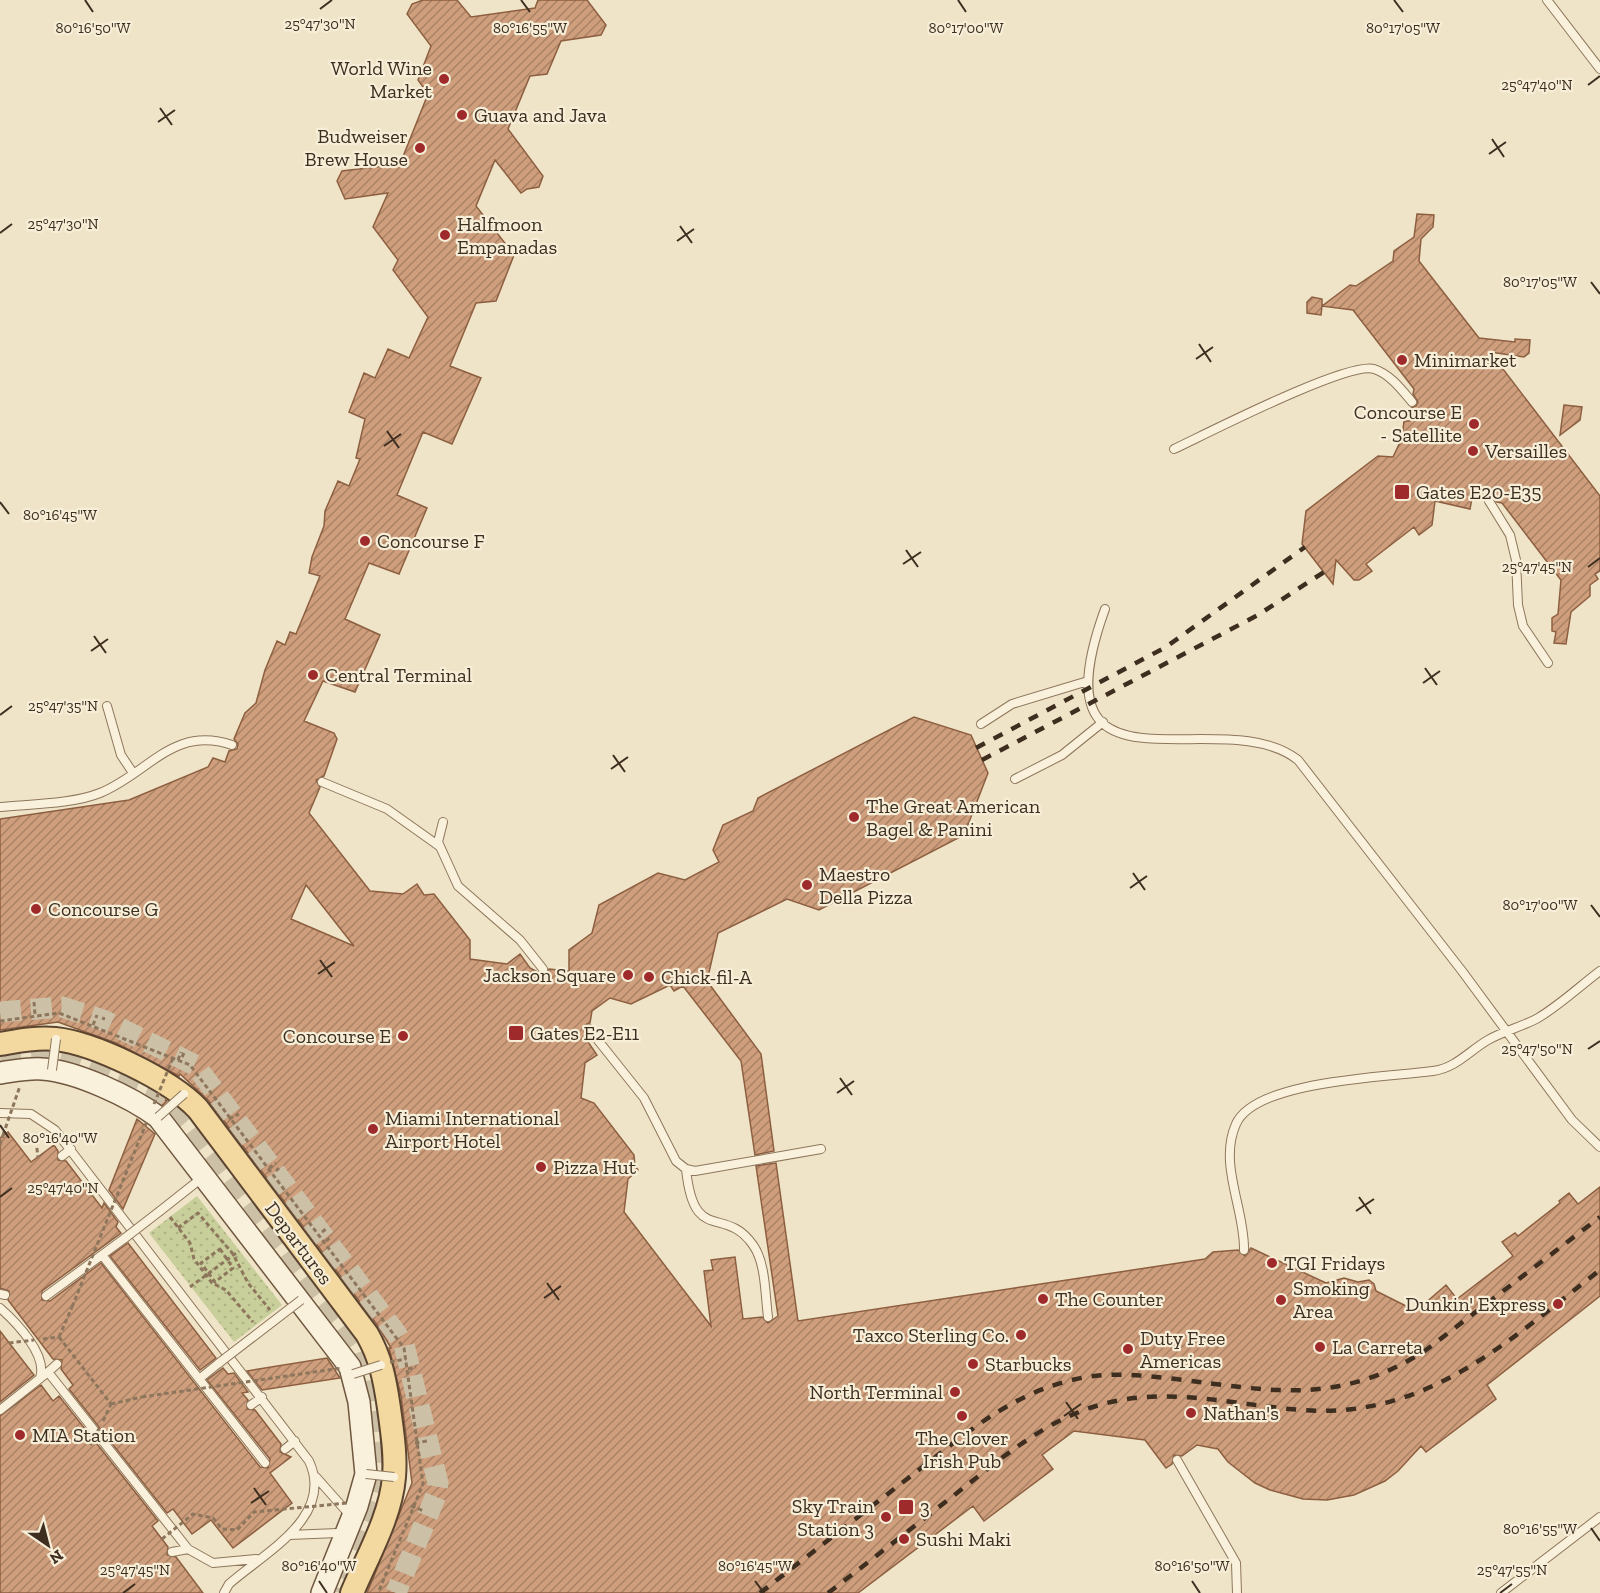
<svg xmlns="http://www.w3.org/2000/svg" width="1600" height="1593" viewBox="0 0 1600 1593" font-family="'Zilla Slab',serif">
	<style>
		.park { fill: url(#park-dots) }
		.building { fill: url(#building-hatch); stroke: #8d5f41; stroke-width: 1.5; fill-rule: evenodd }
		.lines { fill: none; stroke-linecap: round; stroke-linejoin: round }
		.secondary-tunnel { stroke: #ccc0a6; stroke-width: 21; stroke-dasharray: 21 10; stroke-linecap: butt }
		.lane-casing { stroke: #8d765c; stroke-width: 10 }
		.secondary-casing { stroke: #6f573f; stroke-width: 24 }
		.primary-casing { stroke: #5b4430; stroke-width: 26 }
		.path { stroke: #8d765c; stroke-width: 3; stroke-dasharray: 4.5 3; stroke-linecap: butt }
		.lane { stroke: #faf1dc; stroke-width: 8 }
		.secondary { stroke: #faf1dc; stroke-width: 21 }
		.primary { stroke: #f3d9a0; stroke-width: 22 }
		.rail { stroke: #3d2e20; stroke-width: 4.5; stroke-dasharray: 10 10; stroke-linecap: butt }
		.lane-bridge-casing { stroke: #8d765c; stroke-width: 10; stroke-linecap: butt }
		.path-bridge { stroke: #8d765c; stroke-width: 3; stroke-dasharray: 4.5 3; stroke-linecap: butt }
		.lane-bridge { stroke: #faf1dc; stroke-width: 8 }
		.ticks { fill: none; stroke: #3d2e20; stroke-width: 2 }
		.poi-dot { fill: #9e2a2b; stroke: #f7eed8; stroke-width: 2 }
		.labels { text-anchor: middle; stroke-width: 4.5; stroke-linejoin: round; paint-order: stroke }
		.poi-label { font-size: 20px; fill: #3d2e20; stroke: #f7eed8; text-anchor: start }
		.street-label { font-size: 20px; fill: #3d2e20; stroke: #f7eed8 }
		.ticks-label { font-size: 15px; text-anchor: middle; fill: #3d2e20; stroke: #f7eed8; stroke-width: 4.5; stroke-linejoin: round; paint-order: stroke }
	</style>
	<defs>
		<pattern id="park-dots" width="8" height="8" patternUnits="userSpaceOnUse" patternTransform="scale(1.5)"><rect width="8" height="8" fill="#c9cf9b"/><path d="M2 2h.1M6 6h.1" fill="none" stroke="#aeb285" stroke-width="1.8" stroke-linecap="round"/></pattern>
		<pattern id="building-hatch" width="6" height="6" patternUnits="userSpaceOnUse" patternTransform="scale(1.5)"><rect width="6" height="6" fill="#cf9f7d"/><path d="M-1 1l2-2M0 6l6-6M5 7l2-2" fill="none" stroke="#a98266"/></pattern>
	</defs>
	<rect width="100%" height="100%" fill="#f0e4c8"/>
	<path class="park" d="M197,1196l85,109 -48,37 -85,-109z"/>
	<path class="building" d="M423,0h34l14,17 64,-9 3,-8h49l19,25 -5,10 -40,6 -14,33 -17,2 -22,53 35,47 -4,11 -12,2 -6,4 -26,-33 -19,46 38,49 -18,46 -20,2 -26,63 31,12 -29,66 -29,-12 -26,63 30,13 -28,66 -30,-11 -24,56 35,16 -25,57 -32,-11 -19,40 30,12 3,6 -13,37 -8,4 4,7 -11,26 61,78 33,3 14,-10 7,11 10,-1 36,46v19l37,5 13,-10 10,14 13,7 6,-6 20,2v-21l23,-17 7,-28 59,-32 27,7 34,-18 -6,-12 10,-25 30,-14 5,-13 156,-81 57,18 17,38 -24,62 -145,75 -32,-11 -69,34 -11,48 54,73 13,97 -19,4 -14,-94 -58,-75 -9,5 -4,-6 -39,19 -21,-6 -18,13 -2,12 -5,2 -2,4 5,13 9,13 -12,8 -4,35 13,5 40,52 1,11 3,4 -10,9 -4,33 87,114 -7,-55 9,-1 -2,-10 24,-3 8,62 19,-2 6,6 10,-7 -22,-150 20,-3 22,158 407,-62 8,-7 25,-2 7,6 6,-8 75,35 18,-5 14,4 11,-2 5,4 2,7 40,20 30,-26 11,14 56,-43 -11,-14 13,-9 3,3 42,-33 -1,-2 10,-8 9,11 22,-17v109l-113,89 9,14 -70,53 -5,-6 -23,25 -13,10 -31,14 -27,5 -24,-1 -33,-9 -15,-7 -27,-21 -10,-13 -21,-4 -15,11 -8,-1 -2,9 -6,4 -21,-28 -71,-9 -32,24 11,14 -69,52 -11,-15 -115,87h-491l45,-110 -11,-87 -12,-48h2l-13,-22 -169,-225 -29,-27 -1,2 -63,-33 -58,-21 -58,8v-211l129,-19 79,-33 5,-9 12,4 4,-11 8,-2 1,-5 -4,-5 11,-26 11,-10 9,-33 12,-29 8,4 5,-13 6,2 24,-58 -11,-3 3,-16 12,-31 1,-15 13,-30 11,5 11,-27 -4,-1 9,-39 -16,-7 15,-39 11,5 13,-29 21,9 19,-41 -35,-47 5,-10 -25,-33 15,-34 -43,6 -8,-18 5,-10 58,-7 28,-70 -10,-14 13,-34 -24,-32 5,-10zM306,885l48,61 -63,-27z
		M1417,214l17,1 -1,12 -12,12 -2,22 60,77 36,4v-3l15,1 -1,13 -5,4 -34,-5 110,144v75l-5,3 3,5 -8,6v11l-19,16 -5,32 -12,-1 2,-11 -4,-1v-13l6,-4 3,-34 -59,-77 -5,-1 -6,-6h-5l-3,4 -11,-2 -2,11 -35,-8 -3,24 -13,10 -5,-8 -48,37 6,7 -13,9h-5l-18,-20 -3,24 -31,-40 4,-33 72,-55 15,1 9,-19 2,-17h6l1,-13 5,-2 2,-4 -5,-8 1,-5 -61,-79 -31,-4 -1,9 -14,-2v-11l5,-5 10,2v7l28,-21 6,1 37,-25 1,-10 20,-14z
		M1564,405l18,2 -2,13 -20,15z
		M149,1090l13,8 5,3 -4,4 -16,-10z
		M137,1119l18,15 -32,75 -14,-19z
		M8,1132l23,30 23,-17 4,6v9l8,1 36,47 2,-5 14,19 -2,5 5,6 -79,58v9l8,1 51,-38 159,204 8,1 2,-9 -63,-79 16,-12 5,6 6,-1 14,19 -6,1 6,7 -1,9 8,1 26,34 -1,8 11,5 -21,16 22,30 -59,45 -22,-28 -19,14 -19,-25 -6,4 -98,-124 4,-4 -12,-16 1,-9 -9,-1 -45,-59 1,-9 -9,-3v-150z
		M128,1243l88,115 -16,12 -90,-114z
		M0,1331l34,44 -34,27z
		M327,1358l13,20 -78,12 -15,-19z
		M41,1385l12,16 6,-5 99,125 -6,5 16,21 -1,8 9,2 27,36h-203v-177z"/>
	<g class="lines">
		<path class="secondary-tunnel" d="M0,1012l62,-5 41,13 92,45 201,268 8,12 34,138 -2,12 -40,98
			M0,1055l51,-4 22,5 78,33 20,14 17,19 175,229 9,28 11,93 -7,30 -37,91"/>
		<defs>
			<path id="lane" d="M1547,0l53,69
				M1174,449c32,-15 174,-88 200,-80 16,5 28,21 38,33
				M1489,501l21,34 6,25 2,45 5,21 25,37
				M1105,609c-74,204 116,90 193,151l164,211 110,149 28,27
				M107,706l14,49 12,18
				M981,724l31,-20 76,-23
				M1015,779l47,-24 41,-33
				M322,782l65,27 52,37
				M0,807c30,-3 73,-3 100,-14 49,-20 73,-68 132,-48
				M443,822l-5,20 20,44 62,54 23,29
				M589,1029l55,69 32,63 10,8 9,2 126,-22
				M0,1113l31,1 24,16 254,331c26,56 -45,92 -80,123l-5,9
				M62,1156l9,-7
				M686,1169c8,77 38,35 67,76 13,18 12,50 15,72
				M160,1211l43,-34
				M1244,1250c1,-41 -26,-86 -8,-126 19,-44 154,-47 197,-53 23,-3 36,-20 55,-31 15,-9 34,-13 50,-22 22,-13 42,-32 62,-47
				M102,1255l163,208
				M0,1294l5,1
				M46,1296l79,-58
				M0,1308c16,14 48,47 40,70
				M48,1372l9,-8
				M199,1379l20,-16
				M251,1405l11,-8
				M0,1410l48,-38 140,177 25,14 43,-4
				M285,1449l10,-8
				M1177,1460l59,103 1,30
				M316,1477l31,35
				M289,1535l49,-2
				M172,1552l16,-3
				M1501,1593l99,-76"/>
			<path id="secondary" d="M0,1073c14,-2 28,-5 42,-4 34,2 89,28 116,48l192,250 9,35 7,72 -9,32 -35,87"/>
			<path id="primary" d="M0,1044c18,-3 37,-7 55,-5 39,4 116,41 143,70l169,225c14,24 18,47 22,74 3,23 7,46 5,69 -3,39 -27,80 -42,116"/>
		</defs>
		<use href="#lane" class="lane-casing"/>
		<use href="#secondary" class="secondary-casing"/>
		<use href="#primary" class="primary-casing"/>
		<path class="path" d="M34,1002l1,13
			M103,1020l1,-3
			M93,1025l4,-10
			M182,1057l2,-4
			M178,1060l3,-8
			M229,1119l10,-5
			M35,1133l3,24
			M0,1145l3,-10
			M269,1168l7,-5
			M276,1171l3,-3
			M170,1217l20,26 4,16 18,24 14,7 27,32
			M178,1228l20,-15 35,41 15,29 22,27
			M322,1232l4,-3
			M326,1241l6,-5
			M220,1249l13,19 -18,14 -14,-19z
			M190,1287l49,-36
			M59,1337l52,67
			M59,1337l13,-30
			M43,1339l16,-2
			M408,1369l8,-2
			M111,1404l31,-7
			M103,1421l8,-17
			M415,1443l12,-2
			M411,1506l13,5"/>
		<use href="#lane" class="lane"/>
		<use href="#secondary" class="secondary"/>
		<use href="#primary" class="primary"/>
		<path class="rail" d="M976,748l190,-101 139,-100
			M982,760l276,-145 66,-43
			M760,1593c49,-38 98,-76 147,-114 50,-38 98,-82 161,-98 36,-10 72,-6 108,-2 97,12 163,27 250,-29l174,-133
			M828,1593c42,-32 84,-65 125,-97 47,-36 92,-77 150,-92 66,-18 131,1 198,6 125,10 207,-69 299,-140"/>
		<defs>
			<path id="lane-bridge" d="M52,1070l4,-31
				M158,1117l26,-23
				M125,1238l35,-27
				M219,1363l82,-63
				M353,1374l28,-9
				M366,1474l28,3"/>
		</defs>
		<use href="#lane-bridge" class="lane-bridge-casing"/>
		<path class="path-bridge" d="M0,1021l59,-8 131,52 214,283 19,136 -45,109
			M154,1104l19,-46
			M3,1135l17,-49
			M72,1307l75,-186
			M9,1343l25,-3
			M390,1362l16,-3
			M142,1397l200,-29
			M90,1445l11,-20
			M162,1539l31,-25 20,4 9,11 15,1 17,-18 93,-9"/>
		<use href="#lane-bridge" class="lane-bridge"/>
	</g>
	<path class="ticks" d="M85,0l8,12M521,0l9,12M958,0l8,12M1394,0l9,12M320,9l12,-9M1588,85l12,-9M160,108l12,17M158,122l17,-12M1492,139l12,18M1489,154l17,-12M680,226l12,17M0,233l12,-9M677,241l17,-12M1591,282l9,12M1199,344l12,18M1196,359l17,-12M387,431l12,17M384,446l17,-12M0,502l9,12M906,550l12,17M903,564l18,-12M1588,567l12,-9M94,636l12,17M91,651l17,-12M1425,668l12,17M1423,683l17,-12M0,715l12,-9M613,755l12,17M611,769l17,-12M1133,873l12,17M1130,888l17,-12M1591,905l9,12M320,960l12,17M318,974l17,-12M1588,1049l12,-8M840,1078l12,17M837,1093l17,-12M0,1125l9,13M0,1197l12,-9M1359,1197l12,17M1356,1211l18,-12M547,1283l12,17M544,1298l17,-12M1066,1402l12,17M1064,1416l17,-12M254,1488l12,17M251,1503l18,-12M1591,1528l9,13M319,1581l8,12M755,1581l9,12M1192,1581l8,12M123,1593l12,-9M1500,1593l12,-9"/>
	<g class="poi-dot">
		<circle cx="444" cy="79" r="6"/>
		<circle cx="462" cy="115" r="6"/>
		<circle cx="420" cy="148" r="6"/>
		<circle cx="445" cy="235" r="6"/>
		<circle cx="1402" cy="360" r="6"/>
		<circle cx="1474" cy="424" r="6"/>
		<circle cx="1473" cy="451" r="6"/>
		<rect x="1394" y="484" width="16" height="16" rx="3"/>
		<circle cx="365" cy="541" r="6"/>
		<circle cx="313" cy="675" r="6"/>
		<circle cx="854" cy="817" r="6"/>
		<circle cx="807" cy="885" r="6"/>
		<circle cx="36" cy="909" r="6"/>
		<circle cx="628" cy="975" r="6"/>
		<circle cx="649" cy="977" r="6"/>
		<rect x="508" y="1025" width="16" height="16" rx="3"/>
		<circle cx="403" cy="1036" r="6"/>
		<circle cx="373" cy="1129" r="6"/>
		<circle cx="541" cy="1167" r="6"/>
		<circle cx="1272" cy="1263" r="6"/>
		<circle cx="1043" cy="1299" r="6"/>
		<circle cx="1281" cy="1300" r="6"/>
		<circle cx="1558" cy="1304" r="6"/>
		<circle cx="1021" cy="1335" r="6"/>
		<circle cx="1320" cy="1347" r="6"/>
		<circle cx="1128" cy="1349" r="6"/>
		<circle cx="973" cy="1364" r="6"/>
		<circle cx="955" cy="1392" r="6"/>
		<circle cx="1191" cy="1413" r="6"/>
		<circle cx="962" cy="1416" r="6"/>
		<circle cx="20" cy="1435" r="6"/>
		<rect x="898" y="1499" width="16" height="16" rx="3"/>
		<circle cx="886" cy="1517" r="6"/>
		<circle cx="904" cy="1539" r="6"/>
	</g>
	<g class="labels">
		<g class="poi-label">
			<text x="432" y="75" text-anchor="end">World Wine<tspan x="432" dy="23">Market</tspan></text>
			<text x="474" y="122">Guava and Java</text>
			<text x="408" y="143" text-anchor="end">Budweiser<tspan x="408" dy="23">Brew House</tspan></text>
			<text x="457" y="231">Halfmoon<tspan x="457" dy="23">Empanadas</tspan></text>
			<text x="1414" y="367">Minimarket</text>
			<text x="1462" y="419" text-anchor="end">Concourse E<tspan x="1462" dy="23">- Satellite</tspan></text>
			<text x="1485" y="458">Versailles</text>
			<text x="1416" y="499">Gates E20-E35</text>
			<text x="377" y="548">Concourse F</text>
			<text x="325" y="682">Central Terminal</text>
			<text x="866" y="813">The Great American<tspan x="866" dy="23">Bagel &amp; Panini</tspan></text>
			<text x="819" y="881">Maestro<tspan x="819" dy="23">Della Pizza</tspan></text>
			<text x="48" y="916">Concourse G</text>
			<text x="616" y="982" text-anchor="end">Jackson Square</text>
			<text x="661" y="984">Chick-fil-A</text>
			<text x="530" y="1040">Gates E2-E11</text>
			<text x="391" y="1043" text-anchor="end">Concourse E</text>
			<text x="385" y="1125">Miami International<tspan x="385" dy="23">Airport Hotel</tspan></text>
			<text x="553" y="1174">Pizza Hut</text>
			<text x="1284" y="1270">TGI Fridays</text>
			<text x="1293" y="1295">Smoking<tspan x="1293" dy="23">Area</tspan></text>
			<text x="1055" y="1306">The Counter</text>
			<text x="1546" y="1311" text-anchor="end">Dunkin' Express</text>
			<text x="1009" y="1342" text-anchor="end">Taxco Sterling Co.</text>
			<text x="1140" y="1345">Duty Free<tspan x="1140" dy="23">Americas</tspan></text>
			<text x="1332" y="1354">La Carreta</text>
			<text x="985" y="1371">Starbucks</text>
			<text x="943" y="1399" text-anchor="end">North Terminal</text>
			<text x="1203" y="1420">Nathan's</text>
			<text x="32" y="1442">MIA Station</text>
			<text x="962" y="1445" text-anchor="middle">The Clover<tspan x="962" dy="23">Irish Pub</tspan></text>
			<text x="874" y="1513" text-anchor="end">Sky Train<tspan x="874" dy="23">Station 3</tspan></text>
			<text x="920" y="1514">3</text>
			<text x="916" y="1546">Sushi Maki</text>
		</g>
		<g class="street-label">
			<text transform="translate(299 1243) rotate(53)" y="7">Departures</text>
		</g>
	</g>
	<g class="ticks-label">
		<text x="320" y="29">25°47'30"N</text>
		<text x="530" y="33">80°16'55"W</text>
		<text x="966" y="33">80°17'00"W</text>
		<text x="1403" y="33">80°17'05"W</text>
		<text x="93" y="33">80°16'50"W</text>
		<text x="1537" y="90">25°47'40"N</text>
		<text x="63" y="229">25°47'30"N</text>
		<text x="1540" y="287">80°17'05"W</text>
		<text x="60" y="520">80°16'45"W</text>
		<text x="1537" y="572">25°47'45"N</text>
		<text x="63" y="711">25°47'35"N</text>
		<text x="1540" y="910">80°17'00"W</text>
		<text x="1537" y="1054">25°47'50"N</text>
		<text x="60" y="1143">80°16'40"W</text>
		<text x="63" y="1193">25°47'40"N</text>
		<text x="1540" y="1534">80°16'55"W</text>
		<text x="319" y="1571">80°16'40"W</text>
		<text x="755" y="1571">80°16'45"W</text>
		<text x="1192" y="1571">80°16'50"W</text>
		<text x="135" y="1575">25°47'45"N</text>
		<text x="1512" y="1575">25°47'55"N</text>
	</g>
	<g transform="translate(48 1545) rotate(145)" stroke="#f7eed8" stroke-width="4.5" paint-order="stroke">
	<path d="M0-4.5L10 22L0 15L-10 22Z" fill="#3d2e20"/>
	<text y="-9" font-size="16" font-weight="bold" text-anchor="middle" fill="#3d2e20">N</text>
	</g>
</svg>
